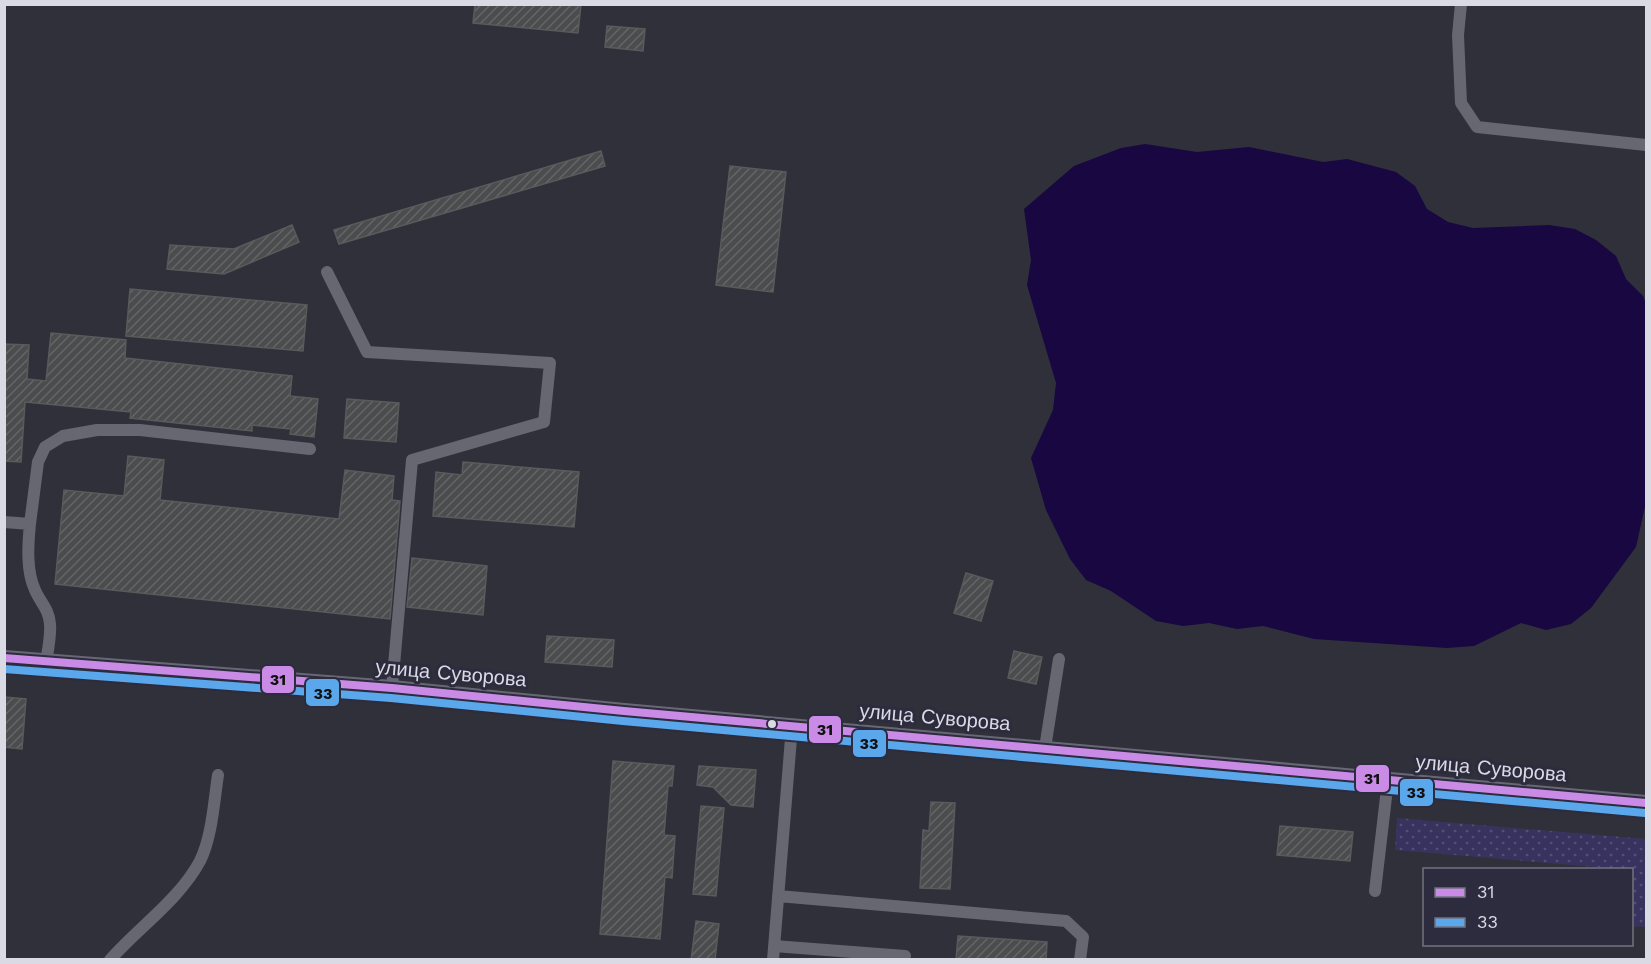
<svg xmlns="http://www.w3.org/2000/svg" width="1651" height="964" viewBox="0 0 1651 964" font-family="'Work Sans',sans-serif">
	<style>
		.grass { fill: url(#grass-dots) }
		.water { fill: #180740 }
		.building { fill: url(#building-hatch); stroke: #595a5b; stroke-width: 1.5 }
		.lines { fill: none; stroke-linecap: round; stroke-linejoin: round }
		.minor { stroke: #676771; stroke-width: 12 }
		.major { stroke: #686776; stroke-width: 16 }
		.bus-1-casing { stroke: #2d2c3e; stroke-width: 12 }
		.bus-2-casing { stroke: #2d2c3e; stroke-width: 12 }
		.bus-1 { stroke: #ca8be6; stroke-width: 8 }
		.bus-2 { stroke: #5aa8eb; stroke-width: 8 }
		.bus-dot { fill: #dadae5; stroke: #2d2c3e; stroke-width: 2 }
		.labels { text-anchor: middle; stroke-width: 6; stroke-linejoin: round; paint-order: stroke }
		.street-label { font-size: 20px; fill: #dadae5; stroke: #2d2c3e }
		.line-badge { stroke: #2d2c3e; stroke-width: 2 }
		.pale-badge-label { font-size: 16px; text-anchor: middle; font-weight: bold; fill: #111 }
	</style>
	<defs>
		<pattern id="grass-dots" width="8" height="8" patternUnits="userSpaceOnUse" patternTransform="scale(1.5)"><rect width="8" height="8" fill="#38335e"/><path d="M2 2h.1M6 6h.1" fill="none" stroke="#545075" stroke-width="1.8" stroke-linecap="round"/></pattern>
		<pattern id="building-hatch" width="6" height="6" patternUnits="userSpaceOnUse" patternTransform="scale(1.5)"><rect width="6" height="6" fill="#4a4c4e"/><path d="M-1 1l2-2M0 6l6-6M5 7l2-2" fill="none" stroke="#646567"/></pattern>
	</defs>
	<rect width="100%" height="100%" fill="#30303a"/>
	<path class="grass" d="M1397,818l249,21v88l-14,-1v-56l-237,-20z"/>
	<path class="water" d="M1145,144l52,8 52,-5 74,15 24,-3 49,13 19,14 12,23 21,13 25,6 76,-3 26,4 21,11 20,16 10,23 17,17 3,8v198l-10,45 -45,61 -20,16 -25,6 -25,-7 -47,23 -27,2 -133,-9 -51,-13 -26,3 -28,-6 -26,3 -27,-5 -45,-30 -25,-11 -16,-21 -24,-49 -15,-52 22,-48 3,-27 -29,-98 4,-25 -7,-51 50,-43 47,-18z"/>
	<path class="building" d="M475,4h106l-3,29 -105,-10z
		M607,26l38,3 -2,22 -38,-4z
		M601,151l4,15 -266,78 -5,-14z
		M730,166l56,6 -13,120 -57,-7z
		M292,225l7,17 -75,32 -57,-5 3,-24 64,4z
		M130,289l177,16 -4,46 -177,-15z
		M51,333l75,7 -1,18 167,18 -2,20 28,3 -4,38 -24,-3 1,-5 -39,-4v6l-122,-13 1,-6 -106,-10 -4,60 -17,-1v-117l25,1 -2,34 19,2z
		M347,399l52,4 -3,39 -52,-4z
		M128,456l36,4 -4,40 179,19 6,-49 49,6 -2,24 8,1 -10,118 -335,-35 9,-94 60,6z
		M463,462l116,10 -5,55 -141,-11 3,-44 26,3z
		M412,558l75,8 -4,49 -76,-8z
		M966,573l27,8 -12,40 -27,-8z
		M547,636l67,4 -2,27 -67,-5z
		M1014,651l28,6 -6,27 -28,-6z
		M4,697l22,2 -4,50 -18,-2z
		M613,761l61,5 -2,20h-4l-4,49 11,1 -3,42 -7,-1 -5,62 -60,-5z
		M699,766l57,4 -3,37 -22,-2 -18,-18 -16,-2z
		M931,802l24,1 -5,86 -30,-1 3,-58 6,1z
		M701,806l23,2 -8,88 -23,-2z
		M1280,826l73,6 -3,29 -73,-6z
		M696,921l23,3 -4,36h-24z
		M958,936l89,6 -1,18h-90z"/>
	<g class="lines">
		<path class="minor" d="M1461,4l-3,31 3,68 16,24 169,18
			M327,272l40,80 183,11 -6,59 -132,38 -20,228
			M4,522l26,2c-2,20 -4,47 5,66 5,12 14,19 15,34 1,12 -2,26 -4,38
			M30,524l8,-62 7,-15 18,-11 34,-6h43l170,19
			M1045,748l14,-89
			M1375,891l13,-111
			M778,896l288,25 17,16 -3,23
			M774,946l131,10
			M110,960c29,-33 69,-60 90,-99 12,-24 14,-60 18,-86
			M773,960l19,-234"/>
		<path class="major" d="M4,658l388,30 232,23 1022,92"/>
		<defs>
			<path id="bus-1" d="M4,658l388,30 232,23 1022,92"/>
			<path id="bus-2" d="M4,669l387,29 232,23 1022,92"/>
		</defs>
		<use href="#bus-1" class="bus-1-casing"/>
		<use href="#bus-2" class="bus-2-casing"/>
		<use href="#bus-1" class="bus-1"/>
		<use href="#bus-2" class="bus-2"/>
	</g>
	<circle class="bus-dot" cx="772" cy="724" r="5"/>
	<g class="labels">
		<g class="street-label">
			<text transform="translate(451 673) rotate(5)" y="7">улица Суворова</text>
			<text transform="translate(935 717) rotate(5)" y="7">улица Суворова</text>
			<text transform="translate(1491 768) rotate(5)" y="7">улица Суворова</text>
		</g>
	</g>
	<g class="line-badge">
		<rect x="261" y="665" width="34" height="29" rx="6" fill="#ca8be6"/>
		<rect x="305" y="678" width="35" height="29" rx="6" fill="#5aa8eb"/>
		<rect x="808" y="715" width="34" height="29" rx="6" fill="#ca8be6"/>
		<rect x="852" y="729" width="35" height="29" rx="6" fill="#5aa8eb"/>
		<rect x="1355" y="764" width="35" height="29" rx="6" fill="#ca8be6"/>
		<rect x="1399" y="778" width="35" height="29" rx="6" fill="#5aa8eb"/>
	</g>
	<g class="pale-badge-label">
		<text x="278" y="685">31</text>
		<text x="323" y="699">33</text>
		<text x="825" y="735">31</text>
		<text x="869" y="749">33</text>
		<text x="1372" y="784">31</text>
		<text x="1416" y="798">33</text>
	</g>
	<rect width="1651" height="964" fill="none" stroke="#dadae5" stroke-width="12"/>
	<rect x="1423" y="868" width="210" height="78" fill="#2d2c3e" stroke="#727281" stroke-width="1.5"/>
	<rect x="1435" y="888" width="30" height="9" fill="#ca8be6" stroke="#727281" stroke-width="1.5"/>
	<text x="1477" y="898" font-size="18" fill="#dadae5">31</text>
	<rect x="1435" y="918" width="30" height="9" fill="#5aa8eb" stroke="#727281" stroke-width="1.5"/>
	<text x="1477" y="928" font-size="18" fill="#dadae5">33</text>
</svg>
